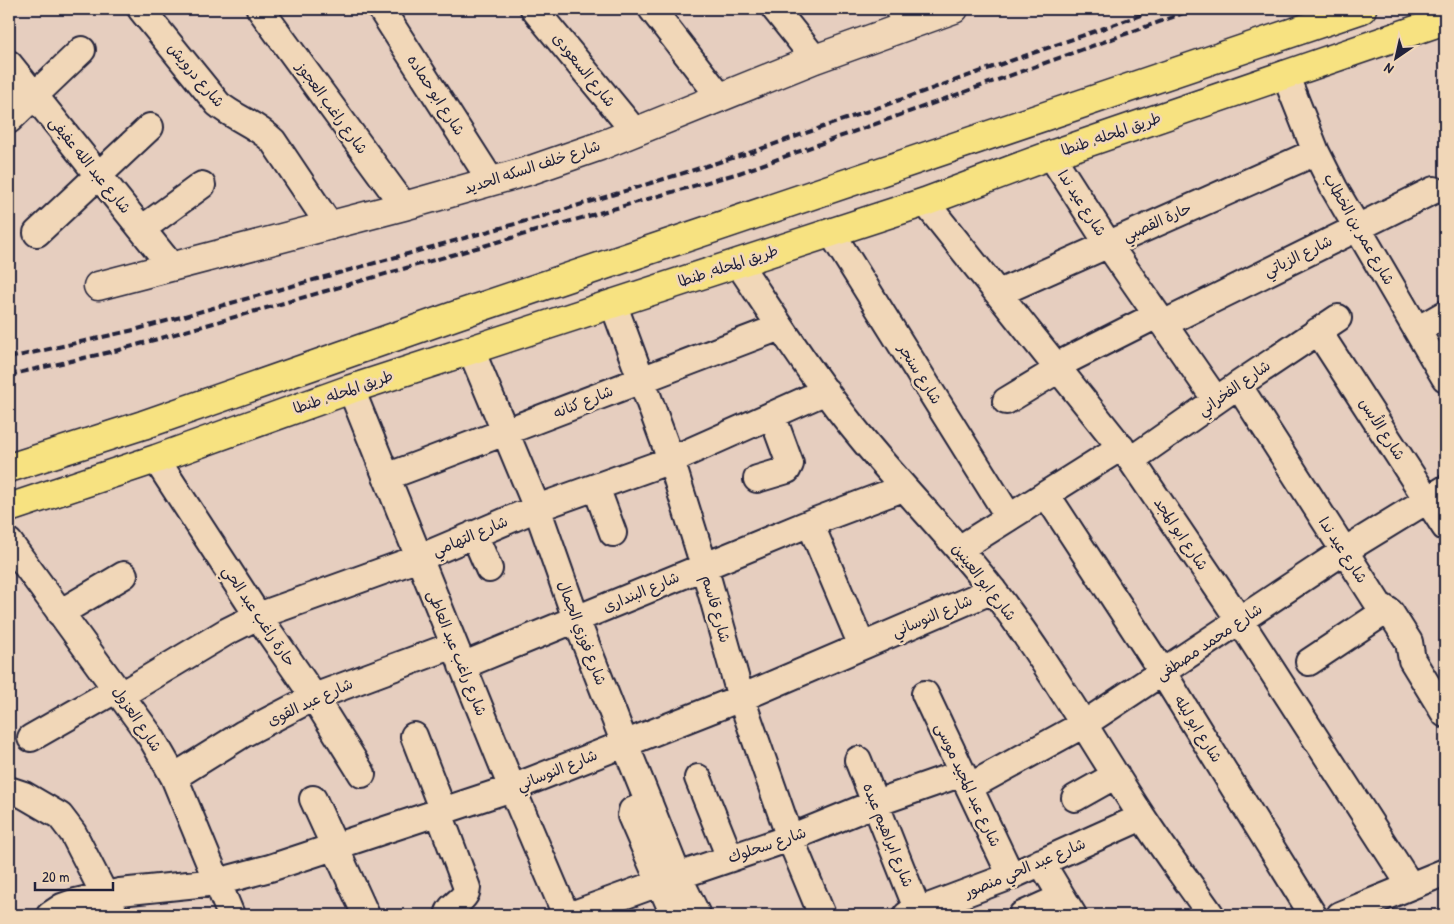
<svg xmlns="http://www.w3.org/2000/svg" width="1454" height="924" viewBox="0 0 1454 924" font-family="'Patrick Hand','Playpen Sans Arabic',sans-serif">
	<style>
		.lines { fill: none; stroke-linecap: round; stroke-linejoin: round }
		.minor-casing { stroke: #22223b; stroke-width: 30 }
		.tertiary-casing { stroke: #22223b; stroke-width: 31 }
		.primary-casing { stroke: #22223b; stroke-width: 31 }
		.minor { stroke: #f1d7b8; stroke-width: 26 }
		.tertiary { stroke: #f1d7b8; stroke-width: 28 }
		.primary { stroke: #f7e281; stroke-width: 28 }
		.rail { stroke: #22223b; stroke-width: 4; stroke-dasharray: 8 4; stroke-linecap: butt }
		.labels { text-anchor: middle; stroke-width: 5; stroke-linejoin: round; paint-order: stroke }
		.street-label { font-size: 15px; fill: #22223b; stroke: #f1d7b8 }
	</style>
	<rect width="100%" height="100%" fill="#e6cebf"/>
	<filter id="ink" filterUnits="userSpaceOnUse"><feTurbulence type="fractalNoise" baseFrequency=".02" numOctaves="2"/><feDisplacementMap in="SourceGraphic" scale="10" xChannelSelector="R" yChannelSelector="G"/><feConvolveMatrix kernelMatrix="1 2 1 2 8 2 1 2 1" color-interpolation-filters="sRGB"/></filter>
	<g filter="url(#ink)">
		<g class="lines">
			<defs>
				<path id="minor" d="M141,9l77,95c18,15 38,20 55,37l57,85
					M260,9l144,197
					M381,9l110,172
					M534,9l101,123
					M652,9l68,88
					M775,9l40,50
					M898,9l12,16
					M9,64l163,203
					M1285,74l31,78 18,36 111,190
					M9,120l73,-70
					M1051,155l57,89 108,156
					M925,202l206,258 109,161 170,264
					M142,229l60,-44
					M831,232l178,285
					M37,233l113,-106
					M738,263c41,61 80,123 127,179 41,50 87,96 127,147 55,71 100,151 149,226 22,34 47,67 70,100
					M999,293l317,-141
					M613,303l58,157 33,106 37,132 49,140 32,77
					M1163,324l271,-134
					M1417,330l28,-16
					M1318,331l127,196
					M471,350l66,158 39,111 49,125 53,132 19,39
					M1056,366l101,-51
					M1238,385l141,220 11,7 19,30 3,18 33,54
					M351,389l161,399 54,127
					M1006,401l53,-32
					M156,459l102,157 56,81 48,77
					M1131,460l107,-75 100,-67
					M386,477c132,-49 263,-101 394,-150
					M757,479l30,-9 3,-6 -18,-49
					M596,487l17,46
					M1046,494l117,179 150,242
					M810,523l52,123
					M474,534l15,35
					M9,542l142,195 23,40 57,138
					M959,549l162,-102
					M60,613l64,-38
					M1309,662l78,-52
					M462,666l348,-143 93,-35
					M925,694l86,182
					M121,695l105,-63 32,-16 161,-58 118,-50 134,-48 155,-69
					M414,736l29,75
					M31,738l86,-49
					M858,760l60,151
					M174,777l69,-43 71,-37 140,-52
					M698,778l32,80
					M969,787l115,-63 260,-173 101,-62
					M9,790l15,5 36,21 13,17 42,82
					M1075,798l41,-23
					M313,799l53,116
					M649,803l-17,8 -1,5 43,99
					M439,813l28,75c-1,13 -16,15 -19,27
					M1041,862l32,53
					M50,915l12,-8 14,-5 44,-10 97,-10 53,-14 242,-80 229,-90 252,-108
					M571,915l107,-39 112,-38 86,-35 86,-30
					M907,915l104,-39 131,-59
					M1022,915l40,-18
					M1340,915l105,-43"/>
				<path id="tertiary" d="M98,286l306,-80 124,-35 72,-25 215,-87 139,-50"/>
				<path id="primary" d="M9,468l134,-43 314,-110 905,-306
					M9,508l147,-49 195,-70 574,-187 126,-47 394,-135"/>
			</defs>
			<use href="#minor" class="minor-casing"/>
			<use href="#tertiary" class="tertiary-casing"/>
			<use href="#primary" class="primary-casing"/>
			<use href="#minor" class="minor"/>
			<use href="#tertiary" class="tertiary"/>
			<use href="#primary" class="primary"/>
			<path class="rail" d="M9,358l125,-28 406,-113 212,-65 406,-143
				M9,375l110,-25 620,-177 456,-164"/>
		</g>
	</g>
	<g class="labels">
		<g class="street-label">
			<text transform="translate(584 70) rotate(51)" y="5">شارع السعودى</text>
			<text transform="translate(196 75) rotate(50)" y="5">شارع درويش</text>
			<text transform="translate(436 95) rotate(57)" y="5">شارع ابو حماده</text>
			<text transform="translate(332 108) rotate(54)" y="5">شارع راغب العجوز</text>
			<text transform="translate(1111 134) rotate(-19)" y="5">طريق المحله, طنطا</text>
			<text transform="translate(90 165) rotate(51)" y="5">شارع عبد الله عفيفى</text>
			<text transform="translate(532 167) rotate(-18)" y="5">شارع خلف السكه الحديد</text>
			<text transform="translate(1082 203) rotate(57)" y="5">شارع عيد ندا</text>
			<text transform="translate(1157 222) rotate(-24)" y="5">حارة القصبي</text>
			<text transform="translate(1359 229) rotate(60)" y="5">شارع عمر بن الخطاب</text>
			<text transform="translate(1298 256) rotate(-26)" y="5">شارع الزياتي</text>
			<text transform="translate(728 266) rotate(-18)" y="5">طريق المحله, طنطا</text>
			<text transform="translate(920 374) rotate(58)" y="5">شارع سنجر</text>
			<text transform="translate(1234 388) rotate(-35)" y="5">شارع الفخراني</text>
			<text transform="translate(343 392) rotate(-19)" y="5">طريق المحله, طنطا</text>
			<text transform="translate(583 402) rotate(-22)" y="5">شارع كنانه</text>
			<text transform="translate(1382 429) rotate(57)" y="5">شارع الأبس</text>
			<text transform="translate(1181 534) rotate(56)" y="5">شارع ابو المجد</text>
			<text transform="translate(470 536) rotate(-23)" y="5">شارع التهامي</text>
			<text transform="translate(1343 550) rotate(57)" y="5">شارع عيد ندا</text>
			<text transform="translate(984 582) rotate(52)" y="5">شارع ابو العينين</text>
			<text transform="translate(641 592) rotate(-23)" y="5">شارع البندارى</text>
			<text transform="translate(716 609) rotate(74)" y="5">شارع قاسم</text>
			<text transform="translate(259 616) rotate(56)" y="5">حارة راغب عبد الحي</text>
			<text transform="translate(932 616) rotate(-23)" y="5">شارع النوساني</text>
			<text transform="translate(582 633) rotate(69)" y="5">شارع فوزي الجمال</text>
			<text transform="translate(1209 642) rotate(-34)" y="5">شارع محمد مصطفى</text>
			<text transform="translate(457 653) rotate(68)" y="5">شارع راغب عبد العاطى</text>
			<text transform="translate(310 702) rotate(-25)" y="5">شارع عبد القوى</text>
			<text transform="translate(137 719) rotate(56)" y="5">شارع العزول</text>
			<text transform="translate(1198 729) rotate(58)" y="5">شارع ابو ليله</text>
			<text transform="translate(557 770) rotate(-22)" y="5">شارع النوساني</text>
			<text transform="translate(968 785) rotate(65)" y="5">شارع عبد المجيد موسى</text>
			<text transform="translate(888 835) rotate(68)" y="5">شارع ابراهيم عبده</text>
			<text transform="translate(767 845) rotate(-19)" y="5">شارع سحلوك</text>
			<text transform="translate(1025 868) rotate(-23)" y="5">شارع عبد الحي منصور</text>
		</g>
	</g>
	<rect width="1454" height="924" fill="none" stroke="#f1d7b8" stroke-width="30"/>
	<rect x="15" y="15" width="1424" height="894" fill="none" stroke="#22223b" stroke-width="2" filter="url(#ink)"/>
	<g transform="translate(1396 58) rotate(214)" stroke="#f1d7b8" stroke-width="4" paint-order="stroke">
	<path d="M0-4L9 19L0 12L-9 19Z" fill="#22223b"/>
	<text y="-8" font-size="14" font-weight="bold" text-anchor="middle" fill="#22223b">N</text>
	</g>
	<path d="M35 882v8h78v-8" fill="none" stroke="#22223b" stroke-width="2.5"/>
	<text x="42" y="882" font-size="15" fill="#22223b" stroke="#f1d7b8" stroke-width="4" paint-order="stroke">20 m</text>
</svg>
